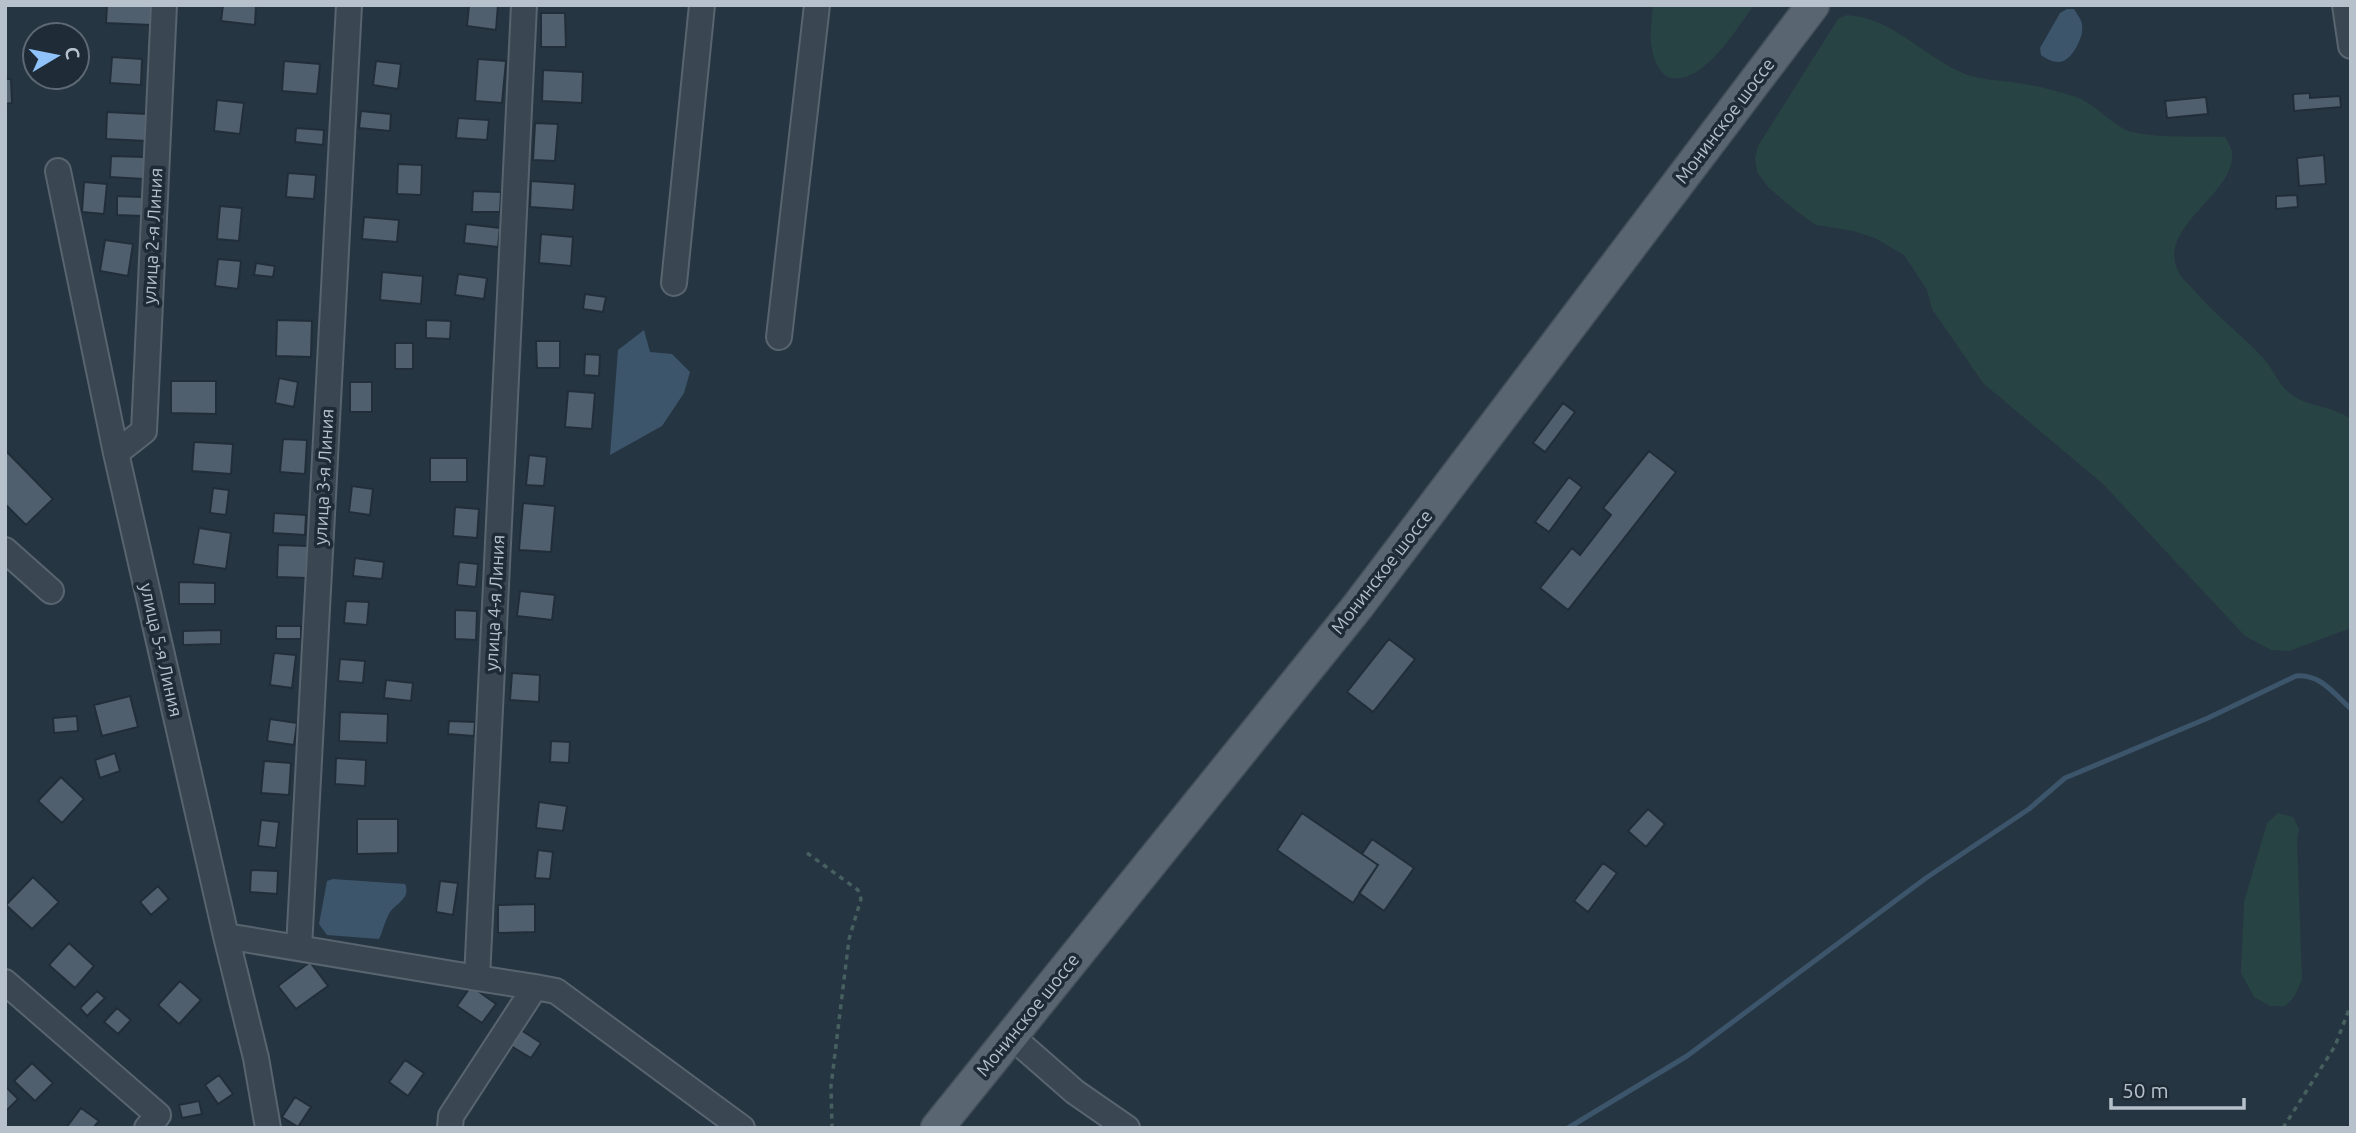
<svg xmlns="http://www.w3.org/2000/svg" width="2356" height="1133" viewBox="0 0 2356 1133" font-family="Ubuntu,sans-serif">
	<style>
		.green { fill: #284343 }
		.water { fill: #3c556b }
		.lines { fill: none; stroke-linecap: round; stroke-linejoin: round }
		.stream { stroke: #3c556b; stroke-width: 5 }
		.building { fill: #4f5f6d; stroke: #212e39; stroke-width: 2 }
		.minor-casing { stroke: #58646f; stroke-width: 28 }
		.major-casing { stroke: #44505b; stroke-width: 35 }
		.path { stroke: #465f5f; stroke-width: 3.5; stroke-dasharray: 5 5; stroke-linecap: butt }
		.minor { stroke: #3a4752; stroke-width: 24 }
		.major { stroke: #596671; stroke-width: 32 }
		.labels { text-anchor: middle; stroke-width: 7; stroke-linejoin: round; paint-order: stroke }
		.street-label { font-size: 18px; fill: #b7c1cc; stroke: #1f2c37 }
	</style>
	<rect width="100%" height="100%" fill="#263542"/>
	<path class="green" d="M1653,5h101c-17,23 -49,78 -82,73 -12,-2 -18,-18 -20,-29 -3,-14 0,-30 1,-44z
		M1847,15c46,3 77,42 118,59 15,6 36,6 53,9 17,2 34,7 52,12 22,6 36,24 54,34 19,10 77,7 101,8 2,4 6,10 7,15 5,42 -78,75 -53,121 3,6 10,11 14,16 21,25 47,44 69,68 11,11 17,29 30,38 17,12 41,11 59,24v209l-62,23 -18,-1 -26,-14 -142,-152 -120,-101 -51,-74 -5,-19 -23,-35 -29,-17 -22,-7 -37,-6 -21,-15 -27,-23 -11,-15 -2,-13 3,-13 75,-119 5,-8z
		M2278,813l15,4 6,12 -2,11 5,140 -8,17 -9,9h-15l-16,-9 -13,-24 3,-71 23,-79z"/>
	<path class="water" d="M2067,9h7c3,5 7,10 8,15 1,9 -1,14 -5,22 -9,17 -19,21 -36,9l-1,-7 20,-35z
		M644,330l6,22 22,2 18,18 -6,21 -22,33 -52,29 8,-105z
		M333,879l72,5c6,14 -7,18 -15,28 -5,8 -7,19 -11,27l-52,-4 -8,-11 8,-43z"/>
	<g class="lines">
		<path class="stream" d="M1568,1128l119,-72 239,-178 103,-69 36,-31 143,-60 88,-42c25,-2 37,17 55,33"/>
	</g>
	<path class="building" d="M107,5h45l-1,20 -45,-2z
		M223,5h33l-1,20 -34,-4z
		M469,5h29l-2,25 -29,-4z
		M541,13h24l1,34h-25z
		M112,57l30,2 -1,26 -31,-2z
		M478,59l28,2 -4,42 -27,-2z
		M284,61l36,3 -3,30 -35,-3z
		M376,61l25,3 -3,25 -25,-4z
		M543,70l40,2 -1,31 -40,-2z
		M5,79h6l1,24 -7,1z
		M2310,93v5l30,-2 1,11 -47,4 -1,-17z
		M2206,97l2,17 -41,4 -2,-17z
		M217,100l27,3 -4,31 -26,-3z
		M361,111l30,3 -1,17 -31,-3z
		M107,112l41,2 -1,27 -41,-2z
		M458,118l31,2 -2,20 -31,-2z
		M535,123l23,1 -3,37 -22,-1z
		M296,128l28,2 -1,15 -28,-3z
		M2324,155l2,29 -27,2 -2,-28z
		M111,156l34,1 -1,22 -34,-2z
		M398,164l24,1 -1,30 -24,-1z
		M288,173l28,2 -2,24 -28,-2z
		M531,181l44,3 -2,26 -43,-3z
		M84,182l23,2 -3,30 -22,-2z
		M473,191l28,1 -1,20h-28z
		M2297,195l1,12 -22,2v-13z
		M117,196l25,1v19l-25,-1z
		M220,206l22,2 -3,33 -22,-2z
		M364,217l35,3 -2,22 -35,-3z
		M466,224l34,4 -2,19 -34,-4z
		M541,234l32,3 -2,29 -32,-3z
		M105,240l28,4 -5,32 -28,-5z
		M218,259l23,2 -3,28 -23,-3z
		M256,263l19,3 -2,11 -19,-2z
		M382,272l41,4 -2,28 -41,-4z
		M458,274l29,4 -3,21 -29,-4z
		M585,294l21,3 -3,15 -20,-3z
		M277,320l35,1 -1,36 -35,-1z
		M426,320l25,1 -1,18 -24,-1z
		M536,341h24v27h-23z
		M395,343h18v26h-18z
		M585,354l15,1 -1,21 -15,-1z
		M279,378l19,4 -4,25 -19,-4z
		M171,381h45v33l-45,-1z
		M350,382h22v30h-22z
		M568,391l27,2 -3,36 -27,-2z
		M1563,403l12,9 -30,40 -12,-9z
		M283,439l24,1 -2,34 -25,-2z
		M194,442l39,2 -2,30 -39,-3z
		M5,450l48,49 -27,26 -21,-21z
		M1649,451l27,21 -108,138 -28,-22 32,-40 8,7 31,-40 -8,-7z
		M529,455l18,2 -3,29 -18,-1z
		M430,458h37v24h-37z
		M1569,477l13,10 -33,45 -14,-10z
		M352,486l21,3 -3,26 -21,-3z
		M213,488l16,2 -3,25 -16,-2z
		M523,503l32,3 -4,46 -32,-2z
		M455,507l24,2 -2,29 -24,-2z
		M274,513l32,2 -1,20 -32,-2z
		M199,528l32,5 -5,36 -33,-5z
		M278,545l30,1 -2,32 -29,-1z
		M355,558l29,4 -2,17 -29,-3z
		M459,562l19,2 -2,23 -19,-2z
		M179,582l36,1v21h-36z
		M520,591l35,4 -3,25 -35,-4z
		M346,601l23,1 -2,23 -23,-2z
		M455,610l22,1 -1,29 -21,-1z
		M276,626h25v13h-25z
		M221,630v14l-38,1v-14z
		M1389,639l26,20 -42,53 -26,-20z
		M274,653l22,2 -4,33 -22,-3z
		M340,659l25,2 -2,22 -25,-2z
		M512,673l28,2 -1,27 -29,-2z
		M386,680l27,3 -2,18 -27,-3z
		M130,696l8,31 -36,9 -8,-31z
		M340,712l48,2 -1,29 -48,-2z
		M77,716l1,15 -24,2 -1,-15z
		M270,719l27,4 -3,22 -27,-4z
		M449,721l26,1 -1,14 -26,-2z
		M551,741l19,1 -1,21 -19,-1z
		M115,753l5,18 -20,7 -5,-18z
		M336,758l30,2 -1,26 -30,-2z
		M264,761l27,2 -2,32 -28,-2z
		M61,777l23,22 -22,24 -24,-22z
		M539,802l28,4 -4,25 -27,-3z
		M1648,809l17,15 -19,23 -18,-16z
		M1302,813l76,52 -25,38 -76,-53z
		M357,819h41v34l-41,1z
		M261,820l18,2 -3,26 -18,-2z
		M1372,839l42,29 -30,43 -25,-18 19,-28 -16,-11z
		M538,850l15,2 -3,27 -15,-1z
		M1603,863l14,10 -29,39 -14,-11z
		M251,870l27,1 -1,23 -27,-2z
		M33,877l26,25 -27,27 -26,-24z
		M440,881l18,2 -5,32 -17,-3z
		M158,886l11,13 -18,16 -11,-13z
		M535,904v28l-37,1v-28z
		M69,943l25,23 -19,22 -26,-23z
		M310,962l18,24 -32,23 -18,-23z
		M180,981l21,19 -22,24 -21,-19z
		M471,986l25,18 -14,19 -25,-17z
		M97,991l8,7 -18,18 -7,-8z
		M117,1008l14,12 -13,14 -14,-12z
		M521,1030l20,13 -10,15 -20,-12z
		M405,1060l19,13 -16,23 -19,-14z
		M32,1063l21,20 -18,18 -21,-20z
		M219,1075l14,19 -15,10 -13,-19z
		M5,1086l13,13 -13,13z
		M295,1097l16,10 -13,20 -16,-10z
		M199,1101l3,13 -20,4 -3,-13z
		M81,1108l18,13 -6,7h-27z"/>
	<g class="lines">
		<defs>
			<path id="minor" d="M2345,5l6,41
				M58,171l58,282 110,483 30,122 12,70
				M674,283l28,-278
				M779,337l38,-332
				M116,453l28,-22 20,-426
				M5,550l46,41
				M226,936l251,42
				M299,948l50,-943
				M5,982l153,133 -11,13
				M535,987l21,4 186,137
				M1011,1036l64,56 52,36
				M450,1128l1,-12 84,-129 -58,-9 47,-973"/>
			<path id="major" d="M937,1128l421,-522 455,-601"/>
		</defs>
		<use href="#minor" class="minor-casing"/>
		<use href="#major" class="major-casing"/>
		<path class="path" d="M807,853l51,37 3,9 -12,40 -18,147 1,42
			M2283,1128l52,-82 16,-42"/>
		<use href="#minor" class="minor"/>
		<use href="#major" class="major"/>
	</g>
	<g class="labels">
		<g class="street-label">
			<text transform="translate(1725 121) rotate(-53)" y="6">Монинское шоссе</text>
			<text transform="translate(153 236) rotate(-87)" y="6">улица 2-я Линия</text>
			<text transform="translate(324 477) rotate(-87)" y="6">улица 3-я Линия</text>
			<text transform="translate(1382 572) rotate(-52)" y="6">Монинское шоссе</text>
			<text transform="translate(495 603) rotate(-87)" y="6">улица 4-я Линия</text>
			<text transform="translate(161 650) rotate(77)" y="6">улица 5-я Линия</text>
			<text transform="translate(1028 1015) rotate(-51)" y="6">Монинское шоссе</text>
		</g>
	</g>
	<rect width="2356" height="1133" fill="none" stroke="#b7c1cc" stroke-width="14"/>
	<g transform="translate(56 56) rotate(80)"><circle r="33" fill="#1f2c37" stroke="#5c6873" stroke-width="2"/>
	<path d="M0-5L12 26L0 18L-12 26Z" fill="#8fc3f9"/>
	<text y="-10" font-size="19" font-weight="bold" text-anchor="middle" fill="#b7c1cc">С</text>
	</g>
	<path d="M2111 1098v10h133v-10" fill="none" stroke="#b7c1cc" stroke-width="3.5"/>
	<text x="2122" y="1098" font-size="21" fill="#b7c1cc" stroke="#1f2c37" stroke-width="5" paint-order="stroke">50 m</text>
</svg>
